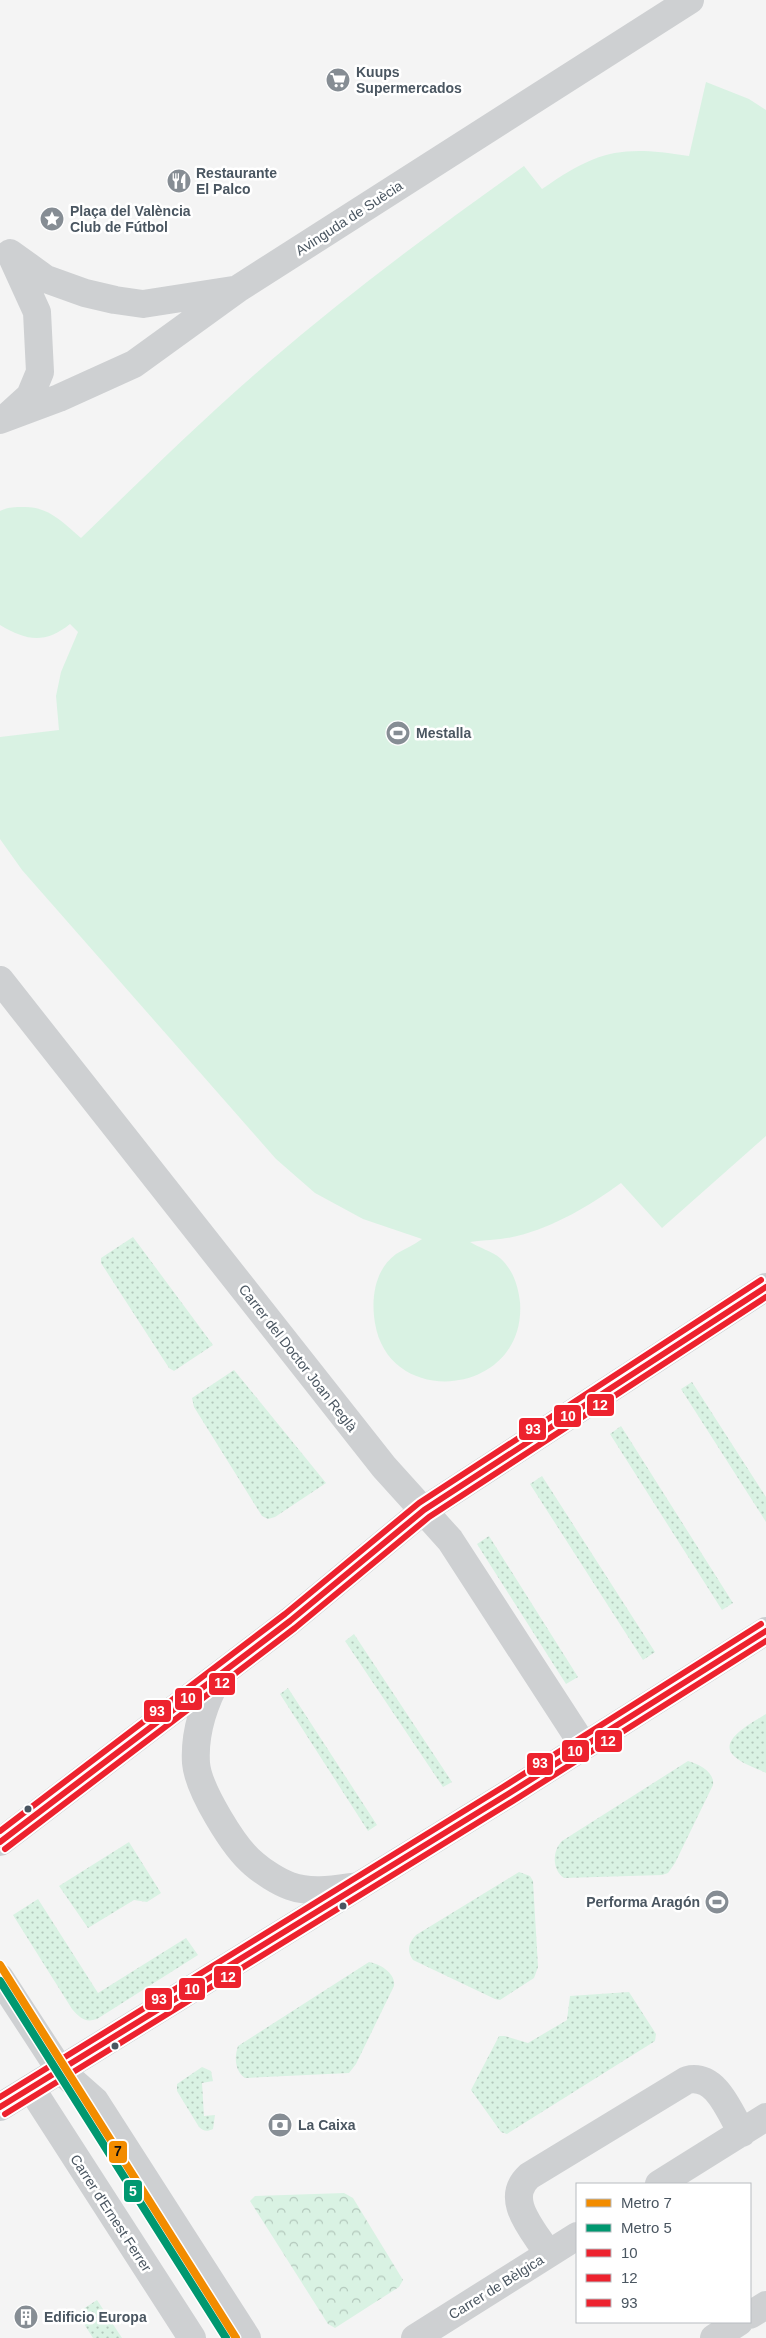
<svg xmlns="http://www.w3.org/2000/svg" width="766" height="2338" viewBox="0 0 766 2338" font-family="Arial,sans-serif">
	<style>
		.grass { fill: url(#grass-dots) }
		.park { fill: url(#park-crowns) }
		.pitch { fill: #d9f2e3 }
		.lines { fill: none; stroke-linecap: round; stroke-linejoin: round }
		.minor { stroke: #ced0d2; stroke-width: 28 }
		.major { stroke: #caced1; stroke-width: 28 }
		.bus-1-casing { stroke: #fff; stroke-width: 10 }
		.bus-2-casing { stroke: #fff; stroke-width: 10 }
		.bus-3-casing { stroke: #fff; stroke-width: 10 }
		.bus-1 { stroke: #ed222e; stroke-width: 6 }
		.bus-2 { stroke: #ed222e; stroke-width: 6 }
		.bus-3 { stroke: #ed222e; stroke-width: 6 }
		.metro-1-casing { stroke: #fff; stroke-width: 11 }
		.metro-2-casing { stroke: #fff; stroke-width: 11 }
		.metro-1 { stroke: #f28c00; stroke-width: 8 }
		.metro-2 { stroke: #009870; stroke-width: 8 }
		.bus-dot { fill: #4a5661; stroke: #fff; stroke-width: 2 }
		.labels { text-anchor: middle; stroke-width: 5; stroke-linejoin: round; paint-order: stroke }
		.poi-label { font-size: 14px; font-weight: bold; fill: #4a5661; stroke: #fff; text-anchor: start }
		.street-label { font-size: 14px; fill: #4a5661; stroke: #fff }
		.line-badge { stroke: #fff; stroke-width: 2 }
		.badge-label { font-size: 14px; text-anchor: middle; font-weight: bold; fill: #fff }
		.pale-badge-label { font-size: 14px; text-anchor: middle; font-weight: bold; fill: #111 }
	</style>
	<defs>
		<pattern id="grass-dots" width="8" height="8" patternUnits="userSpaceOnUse" patternTransform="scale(1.25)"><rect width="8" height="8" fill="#d9f2e3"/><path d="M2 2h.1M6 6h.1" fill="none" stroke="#b2c7bb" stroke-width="1.8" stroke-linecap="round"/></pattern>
		<pattern id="park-crowns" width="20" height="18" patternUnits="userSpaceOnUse" patternTransform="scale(1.25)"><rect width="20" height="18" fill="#d9f2e3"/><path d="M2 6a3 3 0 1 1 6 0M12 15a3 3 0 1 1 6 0" fill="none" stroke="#b2c7bb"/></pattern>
	</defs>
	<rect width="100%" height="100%" fill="#f4f4f4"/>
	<path class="grass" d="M133,1237l80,108 -39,26 -5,-3 -68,-105v-5z
		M234,1370l92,113 -51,34 -7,2 -6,-3 -68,-109 -2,-9z
		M692,1382l74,115v25l-85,-133z
		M621,1426l112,177 -11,7 -112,-176z
		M542,1476l113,176 -12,8 -113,-176z
		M489,1536l89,141 -12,7 -89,-140z
		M354,1634l98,148 -9,5 -98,-146z
		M288,1688l89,137 -9,6 -88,-137z
		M766,1714v59c-10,-5 -23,-9 -31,-16 -20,-16 20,-36 31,-43z
		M688,1761c11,3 27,11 25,24l-38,78 -7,10 -6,2 -98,3c-12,-8 -12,-27 -2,-37z
		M129,1842l32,51 -14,9 -13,-2 -46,28 -29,-42z
		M519,1872l11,4 3,5 5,86 -4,11 -34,22 -5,-1 -82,-39c-7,-10 -4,-17 3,-25z
		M38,1899l60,94 88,-55 12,17 -101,64c-12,4 -17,-1 -25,-10l-59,-94z
		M369,1962c11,2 27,11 25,24l-38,78 -7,9 -104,5c-10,-7 -11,-20 -7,-32z
		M629,1992l27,42 -1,7 -148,93 -6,-2 -30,-42 28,-54h6l23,7 39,-23 3,-24z
		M202,2067l9,4 2,10 -11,2 2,33 11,-1 -2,14c-6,3 -10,2 -14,-2l-22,-36v-7z
		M97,2300l25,38h-29l-16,-25z"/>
	<path class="park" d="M344,2193l9,5 50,82 -4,7 -64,41 -7,-4 -78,-123 5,-5z"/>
	<path class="pitch" d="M706,82l43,17 17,11v1026l-104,92 -41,-45c-30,22 -67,44 -104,53 -15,4 -31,4 -47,6 9,6 22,9 30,16 13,12 18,27 20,44 7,94 -131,109 -145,21 -4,-23 -1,-53 21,-69 8,-5 18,-9 26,-15l-59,-20 -48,-26 -39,-34 -254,-289 -22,-31v-102l59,-7 -3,-34 5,-24 17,-40 -8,-8c-25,20 -43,17 -70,1v-114c8,-4 14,-4 23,-4 26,-1 40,16 58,31 62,-60 123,-120 188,-176 81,-70 168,-134 255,-196l18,23c56,-39 79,-44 147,-33z"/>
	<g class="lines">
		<path class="minor" d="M10,253l36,26 39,14 30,7 28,4 90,-14
			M9,415l21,-19 10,-24 -3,-60 -26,-57
			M0,420l59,-22 75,-34 105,-76 451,-288
			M0,980l384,487 66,73 133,205
			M219,1676c-15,27 -25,55 -23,87 2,26 38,85 58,101 9,8 25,18 36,22 22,8 46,3 68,0
			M0,1978l60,92 35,31 152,237
			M31,2088l161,250
			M659,2184l107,-67
			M548,2254c-14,-24 -45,-54 -19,-78l158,-96c29,-7 42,31 55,53
			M750,2315l16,-10
			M415,2338l162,-102
			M714,2338l25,-16"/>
		<path class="major" d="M0,1842l290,-221 134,-111 342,-223
			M0,2107l508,-313 258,-163"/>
		<defs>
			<path id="bus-1" d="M0,1842l290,-221 134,-111 342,-223
				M0,2107l508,-313 258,-163"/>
			<path id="bus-2" d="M5,1849l290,-221 134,-111 337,-220
				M5,2114l508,-313 253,-160"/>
			<path id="bus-3" d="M0,1831l285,-217 134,-111 342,-223
				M0,2097l503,-310 258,-163"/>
		</defs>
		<use href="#bus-1" class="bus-1-casing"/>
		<use href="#bus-2" class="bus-2-casing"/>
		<use href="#bus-3" class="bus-3-casing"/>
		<use href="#bus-1" class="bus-1"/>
		<use href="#bus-2" class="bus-2"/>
		<use href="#bus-3" class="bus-3"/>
		<defs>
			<path id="metro-1" d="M0,1965l236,373"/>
			<path id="metro-2" d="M0,1981l226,357"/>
		</defs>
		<use href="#metro-1" class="metro-1-casing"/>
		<use href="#metro-2" class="metro-2-casing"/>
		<use href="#metro-1" class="metro-1"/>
		<use href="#metro-2" class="metro-2"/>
	</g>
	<defs>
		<symbol id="supermarket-disc" viewBox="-11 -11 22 22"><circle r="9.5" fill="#868d94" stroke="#fff"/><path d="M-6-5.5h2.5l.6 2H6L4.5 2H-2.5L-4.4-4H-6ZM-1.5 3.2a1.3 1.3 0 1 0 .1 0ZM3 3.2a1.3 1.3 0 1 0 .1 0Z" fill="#fff"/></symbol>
		<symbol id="restaurant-disc" viewBox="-11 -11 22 22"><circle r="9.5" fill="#868d94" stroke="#fff"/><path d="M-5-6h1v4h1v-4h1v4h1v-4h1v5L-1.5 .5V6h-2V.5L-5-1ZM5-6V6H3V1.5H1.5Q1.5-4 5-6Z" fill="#fff"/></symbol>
		<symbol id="sight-disc" viewBox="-11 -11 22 22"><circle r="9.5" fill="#868d94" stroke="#fff"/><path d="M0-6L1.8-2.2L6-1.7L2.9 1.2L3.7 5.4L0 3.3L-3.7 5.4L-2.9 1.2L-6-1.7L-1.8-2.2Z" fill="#fff"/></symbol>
		<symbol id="stadium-disc" viewBox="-11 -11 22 22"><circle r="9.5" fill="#868d94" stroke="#fff"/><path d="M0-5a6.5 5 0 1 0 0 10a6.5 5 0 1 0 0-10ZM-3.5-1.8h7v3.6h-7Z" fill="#fff"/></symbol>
		<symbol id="bank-disc" viewBox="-11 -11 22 22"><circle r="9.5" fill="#868d94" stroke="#fff"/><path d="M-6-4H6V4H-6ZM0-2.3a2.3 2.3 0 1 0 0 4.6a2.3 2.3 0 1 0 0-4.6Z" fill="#fff"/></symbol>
		<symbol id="building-disc" viewBox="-11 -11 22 22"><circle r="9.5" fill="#868d94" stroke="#fff"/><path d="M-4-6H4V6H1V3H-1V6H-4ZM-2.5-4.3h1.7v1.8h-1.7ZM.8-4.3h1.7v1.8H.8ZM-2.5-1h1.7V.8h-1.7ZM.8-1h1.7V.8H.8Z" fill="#fff"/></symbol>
	</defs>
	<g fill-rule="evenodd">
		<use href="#supermarket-disc" x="324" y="66" width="28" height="28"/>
		<use href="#restaurant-disc" x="165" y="167" width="28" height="28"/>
		<use href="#sight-disc" x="38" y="205" width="28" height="28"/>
		<use href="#stadium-disc" x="384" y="719" width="28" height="28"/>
		<use href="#stadium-disc" x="703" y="1888" width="28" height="28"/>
		<use href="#bank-disc" x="266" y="2111" width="28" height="28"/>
		<use href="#building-disc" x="12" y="2303" width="28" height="28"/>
	</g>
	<g class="bus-dot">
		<circle cx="28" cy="1809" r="4.5"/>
		<circle cx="343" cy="1906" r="4.5"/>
		<circle cx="115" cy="2046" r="4.5"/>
	</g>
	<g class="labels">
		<g class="poi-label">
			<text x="356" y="77">Kuups<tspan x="356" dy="16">Supermercados</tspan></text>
			<text x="196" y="178">Restaurante<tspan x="196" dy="16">El Palco</tspan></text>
			<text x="70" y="216">Plaça del València<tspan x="70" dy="16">Club de Fútbol</tspan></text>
			<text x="416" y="738">Mestalla</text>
			<text x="700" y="1907" text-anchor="end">Performa Aragón</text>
			<text x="298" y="2130">La Caixa</text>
			<text x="44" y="2322">Edificio Europa</text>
		</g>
		<g class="street-label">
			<text transform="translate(349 218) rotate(-33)" y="5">Avinguda de Suècia</text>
			<text transform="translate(298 1358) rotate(52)" y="5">Carrer del Doctor Joan Reglà</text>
			<text transform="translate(111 2213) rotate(57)" y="5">Carrer d'Ernest Ferrer</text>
			<text transform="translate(496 2287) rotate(-32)" y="5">Carrer de Bèlgica</text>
		</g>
	</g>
	<g class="line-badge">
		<rect x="586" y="1393" width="29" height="24" rx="5" fill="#ed222e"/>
		<rect x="553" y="1404" width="29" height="24" rx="5" fill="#ed222e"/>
		<rect x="518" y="1417" width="29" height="24" rx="5" fill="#ed222e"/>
		<rect x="208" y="1672" width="28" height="24" rx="5" fill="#ed222e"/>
		<rect x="174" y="1687" width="29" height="24" rx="5" fill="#ed222e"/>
		<rect x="143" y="1699" width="29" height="24" rx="5" fill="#ed222e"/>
		<rect x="594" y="1729" width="29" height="24" rx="5" fill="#ed222e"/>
		<rect x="561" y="1739" width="29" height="24" rx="5" fill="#ed222e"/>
		<rect x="526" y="1752" width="28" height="24" rx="5" fill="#ed222e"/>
		<rect x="213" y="1965" width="29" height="24" rx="5" fill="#ed222e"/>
		<rect x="178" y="1977" width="28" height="24" rx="5" fill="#ed222e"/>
		<rect x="144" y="1987" width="29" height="24" rx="5" fill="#ed222e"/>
		<rect x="108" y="2140" width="20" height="24" rx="5" fill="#f28c00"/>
		<rect x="123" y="2179" width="20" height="24" rx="5" fill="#009870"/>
	</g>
	<g class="badge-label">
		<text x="600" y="1410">12</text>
		<text x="568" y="1421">10</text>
		<text x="533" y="1434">93</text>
		<text x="222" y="1688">12</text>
		<text x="188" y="1703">10</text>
		<text x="157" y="1716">93</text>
		<text x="608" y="1746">12</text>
		<text x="575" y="1756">10</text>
		<text x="540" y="1768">93</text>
		<text x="228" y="1982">12</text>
		<text x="192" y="1994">10</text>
		<text x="159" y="2004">93</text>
		<text x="133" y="2196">5</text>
	</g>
	<g class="pale-badge-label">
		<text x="118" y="2156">7</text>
	</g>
	<rect x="576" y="2183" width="175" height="140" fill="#ffffff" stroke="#b7bbc0"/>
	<rect x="586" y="2199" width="25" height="8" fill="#f28c00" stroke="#b7bbc0"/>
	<text x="621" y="2208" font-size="15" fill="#4a5661">Metro 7</text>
	<rect x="586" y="2224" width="25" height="8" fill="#009870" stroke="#b7bbc0"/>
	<text x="621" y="2233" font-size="15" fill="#4a5661">Metro 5</text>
	<rect x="586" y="2249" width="25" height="8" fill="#ed222e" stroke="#b7bbc0"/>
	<text x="621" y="2258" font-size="15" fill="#4a5661">10</text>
	<rect x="586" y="2274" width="25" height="8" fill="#ed222e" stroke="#b7bbc0"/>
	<text x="621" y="2283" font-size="15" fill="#4a5661">12</text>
	<rect x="586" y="2299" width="25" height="8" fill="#ed222e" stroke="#b7bbc0"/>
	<text x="621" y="2308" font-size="15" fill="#4a5661">93</text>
</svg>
